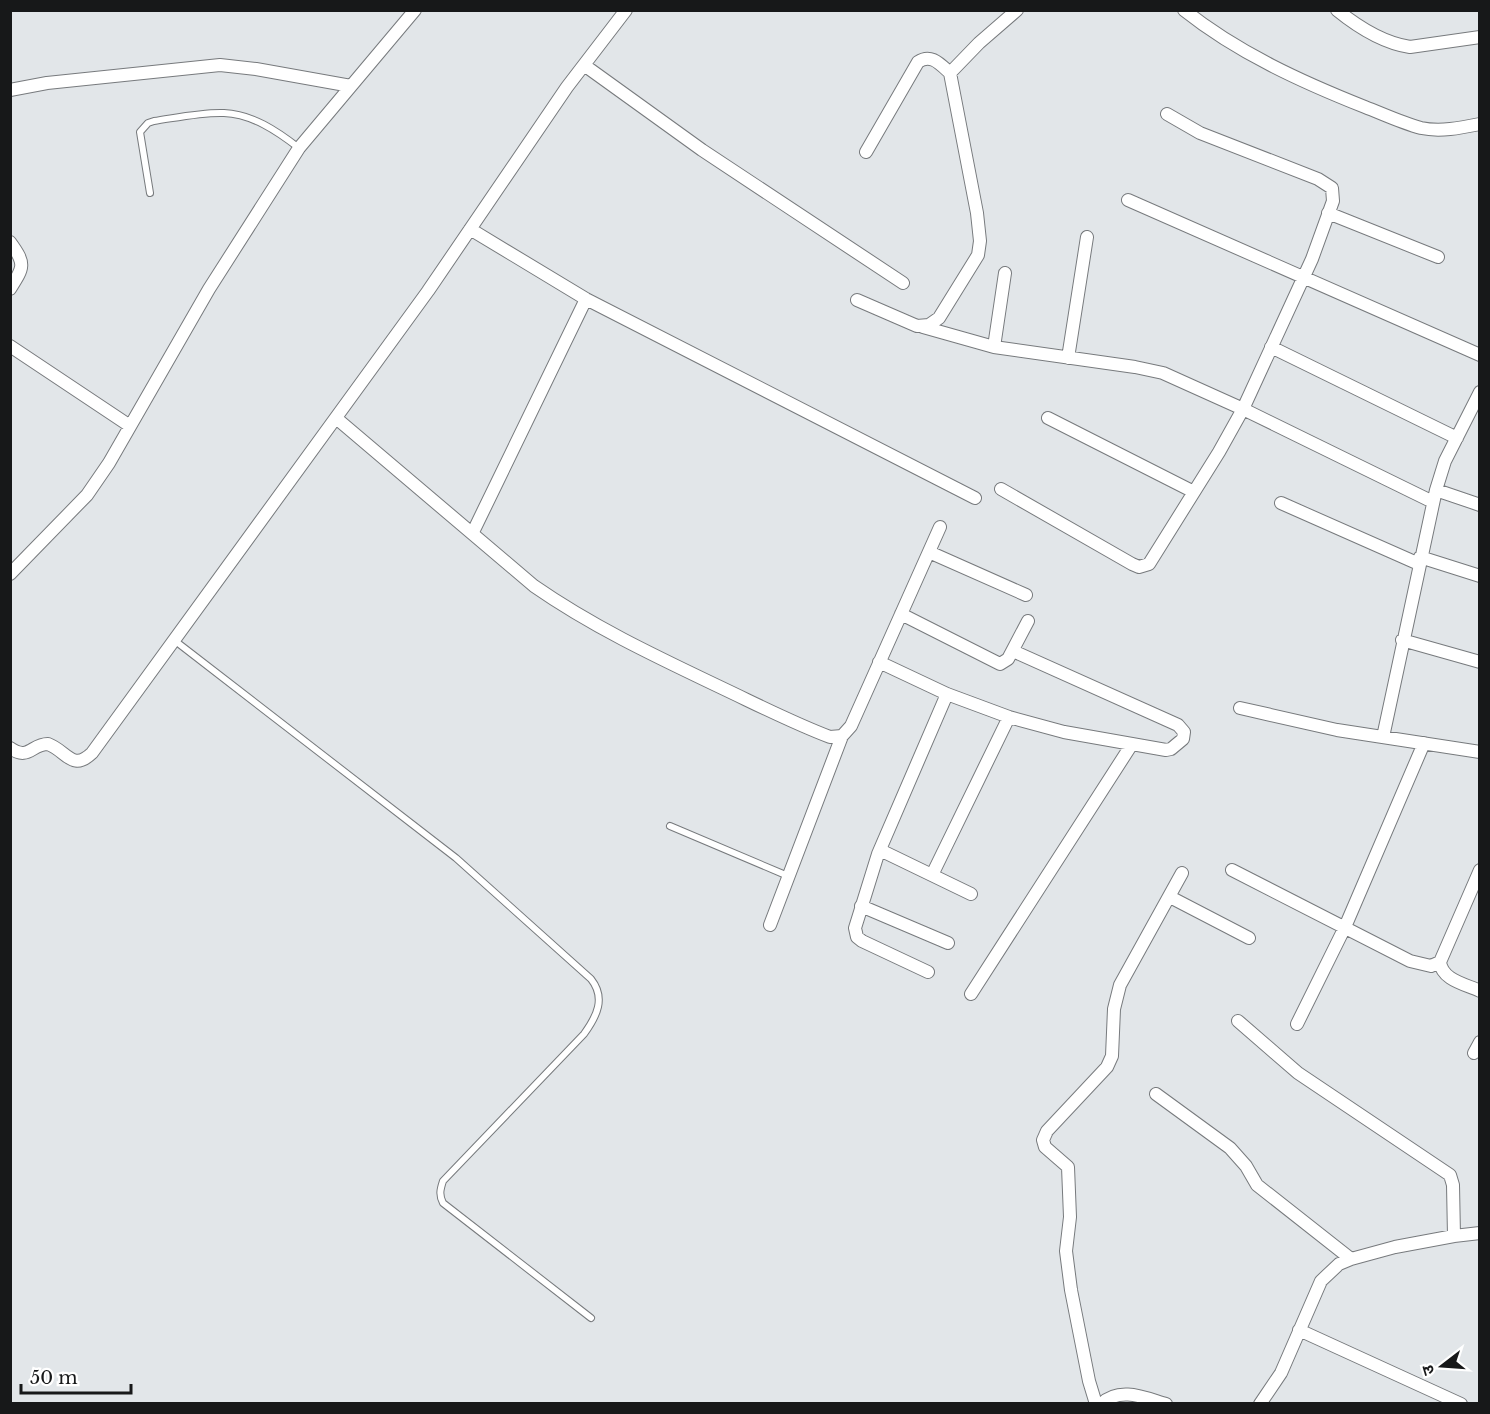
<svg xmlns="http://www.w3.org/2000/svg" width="1490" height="1414" viewBox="0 0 1490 1414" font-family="'Libre Baskerville','Noto Sans Devanagari',serif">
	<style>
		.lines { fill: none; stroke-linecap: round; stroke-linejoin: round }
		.lane-casing { stroke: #777a7d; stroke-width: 8 }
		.street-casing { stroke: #777a7d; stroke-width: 14 }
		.lane { stroke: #fff; stroke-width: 6 }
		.street { stroke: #fff; stroke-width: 12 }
	</style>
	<rect width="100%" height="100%" fill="#e2e6e9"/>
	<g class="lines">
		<defs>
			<path id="lane" d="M150,193l-10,-61 8,-9 6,-2c21,-3 48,-9 70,-8 28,1 53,18 75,35
				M174,640l282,218 135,121c15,19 6,37 -7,55l-141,147c-3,9 -4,14 0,22l148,115
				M670,826l118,50"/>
			<path id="street" d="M1184,10c54,43 118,72 181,97 18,7 37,16 56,21 19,4 39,0 59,-4
				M1337,10c21,17 46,33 73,37l70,-10
				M584,65l118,85 201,133
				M10,90l37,-7 173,-18 36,4 95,17
				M866,152l52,-90c13,-9 22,2 32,11
				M1128,200l352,155
				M1328,213l110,44
				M470,229l116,70 389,199
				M10,242c16,22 14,25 0,47
				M857,300l60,26 12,-1 10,-7 39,-63 2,-14 -3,-28 -27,-140 29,-30 38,-33
				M923,327l71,20 141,20 28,6 80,36 190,93
				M10,346l120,80
				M994,347l11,-74
				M1271,347l186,91
				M1068,358l19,-121
				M336,418l198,168c59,41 123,71 188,102 36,17 71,35 108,49l12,-1 9,-10 89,-199
				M1048,418l146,74
				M1001,489l131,75 7,3 10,-3 70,-112 24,-43 69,-150 21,-58 -1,-13 -14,-9 -118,-46 -33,-19
				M1436,490l44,15
				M1281,503l138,61
				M473,532l113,-233
				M929,552l97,43
				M1420,557l60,19
				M10,574l77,-79 22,-32 100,-174 90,-141 116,-138
				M901,614l99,50 8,-5 20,-38
				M1402,640l78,22
				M879,662l68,32 62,23 55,15 102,18 5,-1 12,-10 1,-7 -6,-7 -165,-74
				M1240,708l97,22 143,22
				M1383,737l53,-247 9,-29 35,-69
				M10,748c19,13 21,-4 38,-4 19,7 24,28 44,9l336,-462 139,-204 59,-77
				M880,850l91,44
				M1232,870l178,91 21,5 9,-4
				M1480,870l-40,92c2,18 25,22 40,29
				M932,875l77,-158
				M1170,897l79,41
				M861,906l87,37
				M770,925l72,-189
				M928,972l-66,-31 -5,-4 -2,-9 23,-74 69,-160
				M971,994l161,-250
				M1238,1021l60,52 152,102 3,10 1,51
				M1297,1024l48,-97 79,-184
				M1474,1053l6,-11
				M1156,1094l74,54 16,18 11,19 94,74
				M1299,1330l162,74
				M1096,1404l-7,-23 -18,-91 -5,-39 4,-34 -2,-50 -23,-20 -2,-7 4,-9 60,-64 5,-11 2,-47 6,-24 62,-112
				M1101,1404c19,-18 44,-6 65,0
				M1260,1404l21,-31 40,-92 18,-17 12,-5 44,-12 59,-11 26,-3"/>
		</defs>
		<use href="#lane" class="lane-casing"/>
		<use href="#street" class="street-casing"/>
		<use href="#lane" class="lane"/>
		<use href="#street" class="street"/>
	</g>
	<rect width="1490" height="1414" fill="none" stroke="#171819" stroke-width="24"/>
	<g transform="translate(1442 1366) rotate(253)" stroke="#ffffff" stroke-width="4.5" paint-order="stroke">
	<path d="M0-4.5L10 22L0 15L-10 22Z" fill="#171819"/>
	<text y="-9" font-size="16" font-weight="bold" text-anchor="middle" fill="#171819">उ</text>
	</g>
	<path d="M21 1384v9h110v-9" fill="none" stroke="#171819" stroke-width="3"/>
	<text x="30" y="1384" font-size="18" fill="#171819" stroke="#ffffff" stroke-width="4.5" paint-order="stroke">50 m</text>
</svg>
